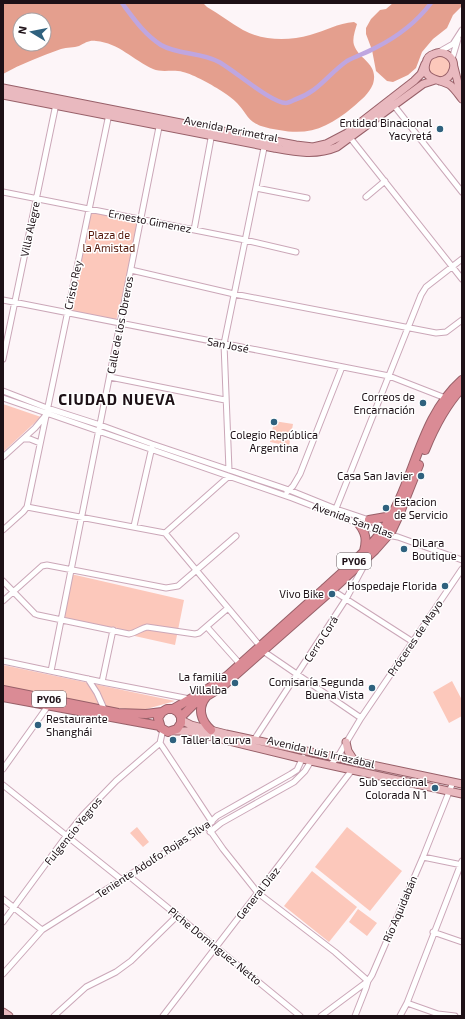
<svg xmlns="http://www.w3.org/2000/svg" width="465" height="1019" viewBox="0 0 465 1019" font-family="'Exo 2',sans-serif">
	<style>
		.green { fill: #fcc8bb }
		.forest { fill: #e49f8e; fill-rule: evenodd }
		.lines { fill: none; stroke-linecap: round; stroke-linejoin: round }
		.canal { stroke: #bfa6e0; stroke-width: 4.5 }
		.minor-casing { stroke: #cba7b8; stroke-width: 7 }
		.major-casing { stroke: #986069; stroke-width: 9 }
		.highway-casing { stroke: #986069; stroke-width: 10 }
		.minor { stroke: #fff; stroke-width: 5 }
		.major { stroke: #e9b9bf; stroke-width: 7 }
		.highway { stroke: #da8b95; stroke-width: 8 }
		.poi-dot { fill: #2f617e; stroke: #fff; stroke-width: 1.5 }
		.labels { text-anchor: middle; stroke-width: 3; stroke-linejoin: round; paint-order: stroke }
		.shield { fill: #fff; stroke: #61585c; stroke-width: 1 }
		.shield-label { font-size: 10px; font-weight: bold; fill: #1d1016 }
		.poi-label { font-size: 11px; fill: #1d1016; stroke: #fff; text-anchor: end }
		.street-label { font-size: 11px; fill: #1d1016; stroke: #fff }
		.park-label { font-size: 11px; fill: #541709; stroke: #fff }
		.district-label { font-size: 15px; font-weight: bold; letter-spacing: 1px; fill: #1d1016; stroke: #fff }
	</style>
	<rect width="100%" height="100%" fill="#fdf5f8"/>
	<path class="green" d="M441,54l10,8 -2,12 -11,5 -9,-6c-1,-15 -1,-15 12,-19z
		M89,209l52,11 -25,101 -47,-10z
		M3,404l38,13 -38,35z
		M274,421l19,3 -4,22 -19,-4z
		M71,574l113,26 -9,45 -112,-25z
		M3,665l172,36 -32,9 -28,-2 -112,-20z
		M452,681l10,19v16l-13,7 -16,-31z
		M137,827l12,15 -6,5 -13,-14z
		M347,827l55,44 -32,40 -55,-44z
		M312,871l45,36 -28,35 -45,-36z
		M358,909l19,14 -10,13 -18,-14z"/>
	<path class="forest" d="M3,3h200l4,4c12,7 24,16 36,23 20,11 46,11 67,5 15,-4 28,-12 44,-13l3,2c-2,7 -5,15 -3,21 5,15 25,18 19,39 -4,10 -12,16 -20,23 -24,20 -43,29 -74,23 -6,-1 -12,-2 -18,-4 -14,-5 -15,-14 -24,-23 -4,-4 -9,-8 -14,-11 -9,-6 -30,-18 -40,-20 -10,-3 -21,1 -30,-3 -20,-9 -34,-26 -57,-28 -7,-1 -11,2 -17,5 -5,2 -12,1 -18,3 -20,7 -40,15 -58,25zM20,20h24v24h-24z
		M393,3h69v3l-9,9 -6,13 -14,11 -11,13 -6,16 -8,7 -15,7 -6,-1 -11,-10 -4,-21 -6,-16v-6l5,-9 9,-9 6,-1z"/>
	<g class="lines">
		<path class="canal" d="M122,3c12,16 22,31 39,42 17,10 40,7 58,17 15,8 52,41 67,41 2,0 6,-2 8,-3 26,-9 33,-25 53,-39 9,-5 19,-8 28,-13 22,-11 41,-25 56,-45"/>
		<defs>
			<path id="minor" d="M439,52l14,-8 9,-14
				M452,59l6,-20
				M392,103l70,89
				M348,135l114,144
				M256,188l51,10
				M3,192l242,48 51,12
				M366,197l19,-16
				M194,230l18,-97
				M131,270l103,24 202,39 10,-1 16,-12
				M3,300l386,76 59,23
				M3,359l53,-255
				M110,377l115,23
				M3,391l44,17 53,17 52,19 137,46 47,19 33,11 17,9
				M3,398l289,100 96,37 10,2 64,23
				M24,439h6l10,4
				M3,457l32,-29 10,-12
				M229,470l-5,-126 41,-201
				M287,492l6,-6 7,-12 42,-107
				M27,507l138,26 95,113 3,5 98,67
				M335,511l86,-216 5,-8 36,-28
				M134,526l18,-79
				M3,530l20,-18 4,-5 82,-393
				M165,533l63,-56
				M3,581l32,33 3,1 91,19c7,-1 12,-6 18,-7l48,7 4,-1 29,-25
				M332,590l81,52
				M3,601l39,-35 5,-1 119,23 12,-2 58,-50
				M207,627l33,37
				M3,661l99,21 88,17
				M51,671l109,-549
				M88,679l9,14 8,18
				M102,682l11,-52
				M254,740l92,-141 21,-39
				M160,743l52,79
				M330,765l7,-7 24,-40 101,-149
				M3,769l47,-66
				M3,785l119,95
				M207,826l16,23 35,44 77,59 33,29 -2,7 -11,28
				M210,832l11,-9 73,-41 11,-11 6,-10
				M423,857l39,8
				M129,876l171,140
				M3,899l39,31
				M3,922l64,-87 16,-20 33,-34 44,-38 3,-14
				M433,932l29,10
				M3,974l39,-44 165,-104 10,-10 74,-42 6,-4 6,-13
				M407,1003l31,11 17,2
				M54,1016l32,-29 30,-15 15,-11 46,-45
				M163,1016l189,-246
				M321,1016l47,-35 4,-6 51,-118 30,-75
				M400,1016l7,-13 55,-142"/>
			<path id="major" d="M454,67l4,16 4,8
				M440,81c13,-2 20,-20 6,-27 -4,-2 -8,-2 -12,0 -4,1 -7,4 -8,9 -5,17 14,16 24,22 5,4 8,9 12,14
				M3,88l203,40 90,17 17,2 13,-3 21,-11 67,-52 7,-7 4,-10
				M3,95l271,53c22,4 42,8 63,-1l86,-63 12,-4
				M181,720l10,5 35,9 236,50
				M174,731h14l123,30 151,33
				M346,742l2,9 7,11
				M3,1012l6,4"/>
			<path id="highway" d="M425,450c9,-22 20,-44 37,-62
				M369,520l17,-3 6,-4
				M359,524c7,9 8,16 5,27
				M3,690l115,23 28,1 16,-2 5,-3h6l5,3 3,5v6l-4,6 -9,3 -7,-4 -3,-10 4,-6
				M3,697l157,29
				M206,697c-9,11 -5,24 5,33
				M173,709l36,-21 18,-12c32,-29 65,-58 97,-87 19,-18 43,-37 58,-58 33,-47 36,-112 80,-151
				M181,717l13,-13 29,-18 109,-96 43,-40 16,-18 8,-17 20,-50"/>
		</defs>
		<use href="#minor" class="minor-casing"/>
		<use href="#major" class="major-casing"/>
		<use href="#highway" class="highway-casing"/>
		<use href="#minor" class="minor"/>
		<use href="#major" class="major"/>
		<use href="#highway" class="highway"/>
	</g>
	<g class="poi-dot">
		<circle cx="440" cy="129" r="4"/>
		<circle cx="423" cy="403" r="4"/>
		<circle cx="274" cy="422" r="4"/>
		<circle cx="421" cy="476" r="4"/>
		<circle cx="386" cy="508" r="4"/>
		<circle cx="404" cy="549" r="4"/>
		<circle cx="445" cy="586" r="4"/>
		<circle cx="332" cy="594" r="4"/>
		<circle cx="235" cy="683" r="4"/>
		<circle cx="372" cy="688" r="4"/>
		<circle cx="38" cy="725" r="4"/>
		<circle cx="173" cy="740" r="4"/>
		<circle cx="435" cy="788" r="4"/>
	</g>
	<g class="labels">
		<g class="shield">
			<rect x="337" y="553" width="34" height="16" rx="3"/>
			<rect x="32" y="691" width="34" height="16" rx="3"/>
		</g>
		<g class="shield-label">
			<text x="354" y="565">PY06</text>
			<text x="49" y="703">PY06</text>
		</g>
		<g class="poi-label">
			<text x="432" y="127">Entidad Binacional<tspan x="432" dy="13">Yacyretá</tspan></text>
			<text x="415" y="401">Correos de<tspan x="415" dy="13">Encarnación</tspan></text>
			<text x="274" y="439" text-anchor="middle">Colegio República<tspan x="274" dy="13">Argentina</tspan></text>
			<text x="413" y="480">Casa San Javier</text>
			<text x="394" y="506" text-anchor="start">Estacion<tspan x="394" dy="13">de Servicio</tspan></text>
			<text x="412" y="547" text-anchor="start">DiLara<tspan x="412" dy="13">Boutique</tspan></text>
			<text x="437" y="590">Hospedaje Florida</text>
			<text x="324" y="598">Vivo Bike</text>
			<text x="227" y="681">La familia<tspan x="227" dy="13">Villalba</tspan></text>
			<text x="364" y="686">Comisaría Segunda<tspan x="364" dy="13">Buena Vista</tspan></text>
			<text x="46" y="723" text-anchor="start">Restaurante<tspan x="46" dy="13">Shanghái</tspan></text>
			<text x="181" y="744" text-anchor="start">Taller la curva</text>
			<text x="427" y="786">Sub seccional<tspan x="427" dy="13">Colorada N 1</tspan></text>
		</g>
		<g class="street-label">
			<text transform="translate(231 129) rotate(11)" y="4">Avenida Perimetral</text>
			<text transform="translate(150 221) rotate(11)" y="4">Ernesto Gimenez</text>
			<text transform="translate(30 229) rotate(-78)" y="4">Villa Alegre</text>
			<text transform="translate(73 285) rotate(-78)" y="4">Cristo Rey</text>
			<text transform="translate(120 325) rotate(-79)" y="4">Calle de los Obreros</text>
			<text transform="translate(228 345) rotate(11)" y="4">San José</text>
			<text transform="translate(353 520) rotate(20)" y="4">Avenida San Blas</text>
			<text transform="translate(415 638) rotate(-56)" y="4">Próceres de Mayo</text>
			<text transform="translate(321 639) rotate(-57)" y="4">Cerro Corá</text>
			<text transform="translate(321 752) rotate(13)" y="4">Avenida Luis Irrazábal</text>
			<text transform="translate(73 831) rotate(-51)" y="4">Fulgencio Yegros</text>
			<text transform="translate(153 859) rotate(-33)" y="4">Teniente Adolfo Rojas Silva</text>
			<text transform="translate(258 893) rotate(-52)" y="4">General Díaz</text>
			<text transform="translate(400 909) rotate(-67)" y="4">Río Aquidabán</text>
			<text transform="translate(215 946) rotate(39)" y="4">Piche Dominguez Netto</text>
		</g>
		<g class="park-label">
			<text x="109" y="239">Plaza de<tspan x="109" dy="13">la Amistad</tspan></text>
		</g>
		<g class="district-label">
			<text x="117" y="405">CIUDAD NUEVA</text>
		</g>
	</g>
	<rect width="465" height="1019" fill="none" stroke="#1d1016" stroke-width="8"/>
	<g transform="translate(32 32) rotate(280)"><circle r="19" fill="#ffffff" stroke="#a59fa2"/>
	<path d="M0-3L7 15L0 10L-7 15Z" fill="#2f617e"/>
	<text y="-6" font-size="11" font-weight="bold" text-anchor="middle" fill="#1d1016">N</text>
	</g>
</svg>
